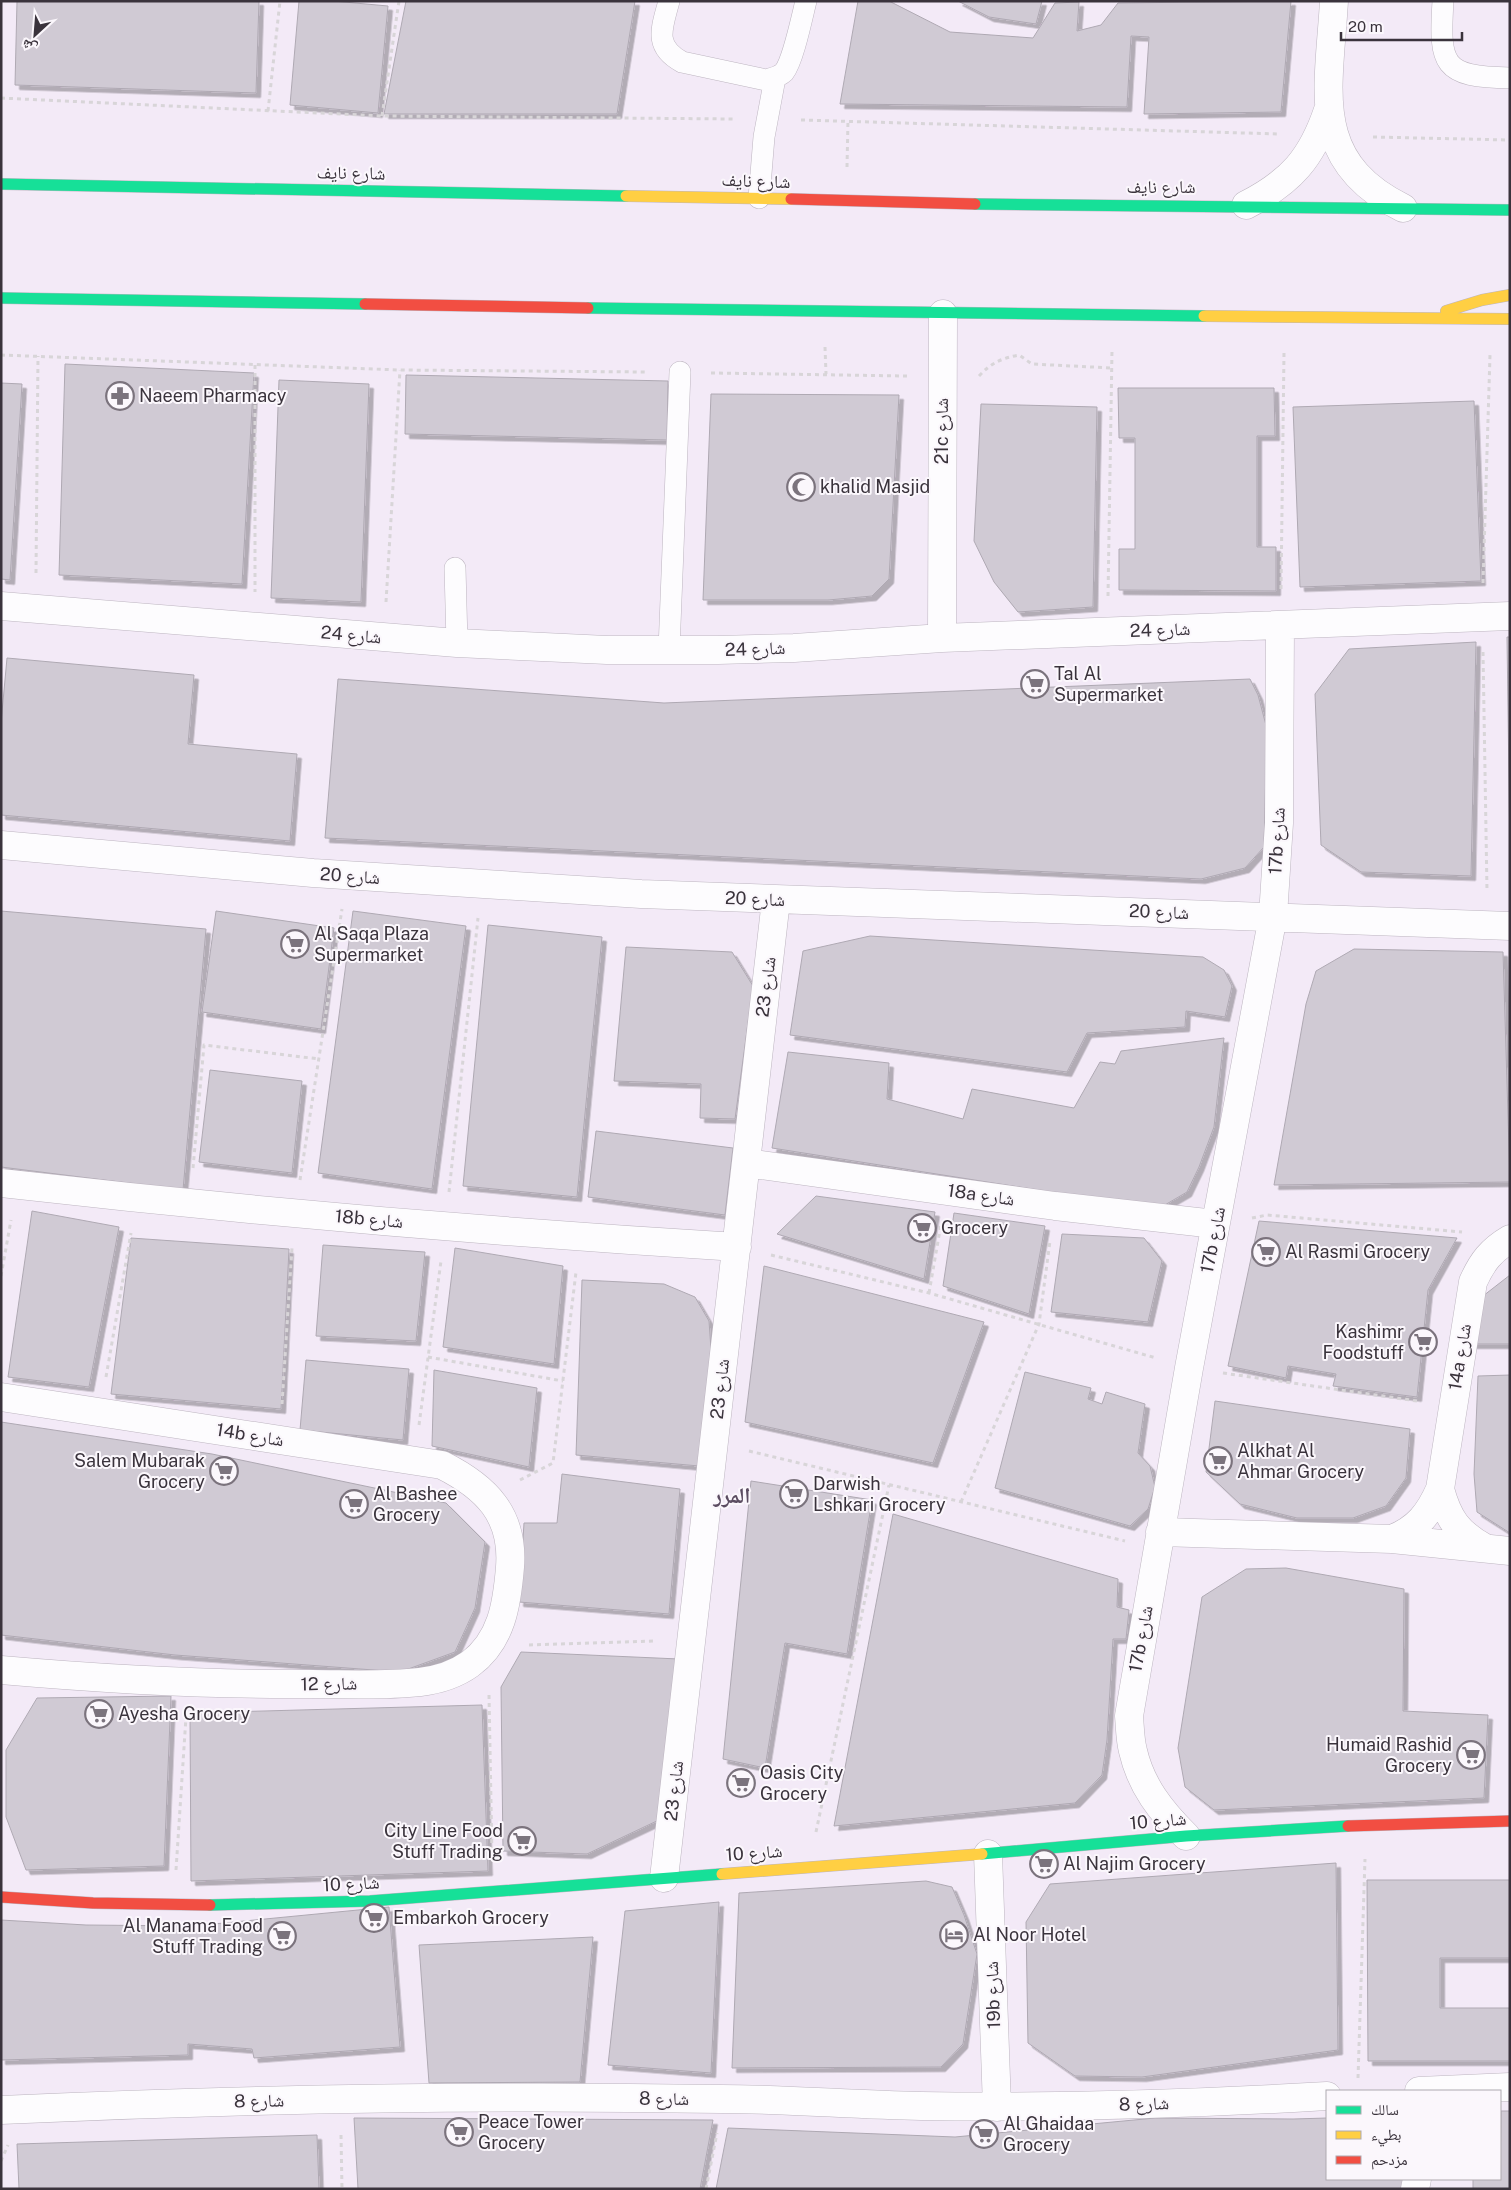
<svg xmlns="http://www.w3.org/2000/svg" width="1511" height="2190" viewBox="0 0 1511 2190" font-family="'Public Sans','Noto Naskh Arabic',sans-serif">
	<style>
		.building { fill: #d0cad4; stroke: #afa9b3; filter: url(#shadow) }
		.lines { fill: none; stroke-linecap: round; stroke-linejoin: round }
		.lane-casing { stroke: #bdb5c0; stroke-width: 22 }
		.street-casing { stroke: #bdb5c0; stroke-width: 29 }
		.fast-casing { stroke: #bdb5c0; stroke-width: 12 }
		.slow-casing { stroke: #bdb5c0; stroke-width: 12 }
		.jam-casing { stroke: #bdb5c0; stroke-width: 12 }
		.path { stroke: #d8d5d8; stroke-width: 3; stroke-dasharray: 4 4; stroke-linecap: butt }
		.lane { stroke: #fdfcfe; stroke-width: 21 }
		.street { stroke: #fdfcfe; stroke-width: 28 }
		.fast { stroke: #16e098; stroke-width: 11 }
		.slow { stroke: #ffcf43; stroke-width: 11 }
		.jam { stroke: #f24e42; stroke-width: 11 }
		.labels { text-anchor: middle; stroke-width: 4; stroke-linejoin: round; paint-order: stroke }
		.street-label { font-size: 18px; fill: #3a333c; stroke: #fbf7fc }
		.poi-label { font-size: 18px; fill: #3a333c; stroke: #fbf7fc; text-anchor: start }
		.district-label { font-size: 22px; font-weight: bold; fill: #5b4c61; stroke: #fbf7fc }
	</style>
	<defs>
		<filter id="shadow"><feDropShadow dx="4.5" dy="4.5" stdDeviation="0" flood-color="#0004"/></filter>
	</defs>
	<rect width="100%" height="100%" fill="#f3eaf7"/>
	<path class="building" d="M17,1h242l-3,92 -241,-8z
		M299,1h34l55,5 -10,107 -88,-8z
		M406,1h229l-18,113h-233z
		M858,1h31l61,31 83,6 22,-35 24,-1 -2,29 24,-6 17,-22 173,-2 -10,111 -137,2 5,-77 -18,-1 -4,71 -287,-3z
		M958,1h84l-6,23 -47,-7z
		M65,364l189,9 -12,211 -183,-9z
		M406,375l262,6 -1,59 -262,-6z
		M279,380l90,4 -8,218 -90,-4z
		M1,383l21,1 -12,196 -9,-1z
		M1118,388h156l1,48h-18v111h19v44l-157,-1v-41h16v-111h-16z
		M711,394l188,1 -10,184 -17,17 -44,4h-125z
		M1474,401l7,180 -181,6 -7,-180z
		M981,404l116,3 -4,200 -75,5 -24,-30 -20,-41z
		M1507,637h3v218z
		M1476,642l-5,234 -110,-4 -40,-27 -6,-151 34,-45z
		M7,658l187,17 -6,69 109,10 -7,87 -289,-26v-92z
		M338,679l326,24 586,-24 8,16 9,34 -3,118 -19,21 -44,11 -876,-41z
		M1,911l205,18 -23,261 -182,-23z
		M216,911l118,17 -13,101 -119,-17z
		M353,911l113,15 -34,263 -114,-16z
		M488,925l114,12 -25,260 -114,-11z
		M870,936l333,21 21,13 8,16 -7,31 -39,-6 -1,16 -98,6 -20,39 -277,-37 13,-84z
		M626,947l106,5 21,34 -18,133 -35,-1 1,-34 -87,-3z
		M1354,949l149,3 7,230 -236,3 32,-181 10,-33z
		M1224,1038l-10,89 -15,40 -12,25 -29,17 -386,-61 16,-96 101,11 -2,36 76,20 9,-30 102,19 26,-46 15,2 6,-13z
		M210,1070l92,11 -10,92 -93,-11z
		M596,1131l137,17 -8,67 -137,-18z
		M816,1196l119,16 -11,67 -147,-45z
		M32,1211l87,16 -30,160 -81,-10z
		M954,1213l91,13 -16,88 -86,-28z
		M1259,1221l198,17 -29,52 -11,107 -84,-11 3,-12 -48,-8 -2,12 -58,-12z
		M1062,1234l82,4 18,23 -14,61 -97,-10z
		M131,1238l158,11 -8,160 -170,-15z
		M323,1245l102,7 -9,89 -100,-5z
		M455,1248l108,18 -9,98 -111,-17z
		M764,1266l220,56 -51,141 -188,-41z
		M1510,1275v69h-38l11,-48z
		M582,1280l82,4 31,13 14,24 2,28 -12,117 -123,-11z
		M306,1360l103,9 -6,71 -103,-10z
		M434,1370l103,18 -8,79 -97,-21z
		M1025,1372l66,16 -3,11 14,5 4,-12 39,12 -7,49 12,13 5,21 -7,22 -18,17 -135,-38z
		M1510,1375v158l-33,-21 -3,-38 4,-98z
		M1215,1401l195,28 -4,49 -20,28 -33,12h-56l-57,-14 -34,-32z
		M1,1422l211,32 234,49 39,39 -10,66 -20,44 -55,20 -225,-17 -174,-20z
		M562,1474l118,15 -11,125 -150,-12 5,-79h33z
		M751,1481l121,19 -25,154 -62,-11 -20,125 -42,-9z
		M893,1514l225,65 -1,28 12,3 -3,29h-13l-6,101 -5,35 -27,28 -241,23z
		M1286,1568l118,21 -1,122 85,4 -4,83 -270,12 -29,-23 -7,-39 24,-151 44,-28z
		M521,1652l158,7 -18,160 -74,35 -84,-3 -2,-164z
		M171,1696l-7,170 -138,4 -20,-53v-67l31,-52z
		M482,1705l6,166 -297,10 -1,-168z
		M1336,1863l2,187 -196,27 -67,-1 -47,-33 -2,-121 24,-38z
		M1367,1880h143v78h-70v50h70v53h-142z
		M926,1881l26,6 12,28 13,39 -14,90 -22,23 -209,1 7,-175z
		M719,1902l-8,171 -103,-8 17,-154z
		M389,1907l11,140 -146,11 -2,-9 -64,-5v11l-187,5v-140l85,5 107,1z
		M593,1937l-13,145 -151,1 -10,-138z
		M1501,2111h9v78h-37v-10h27z
		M354,2118l359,2 -13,69h-342z
		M1155,2118l138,1 34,-1v61h81l-2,10h-690l12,-61 227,9z
		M317,2135l2,54h-300l-2,-45z"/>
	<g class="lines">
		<defs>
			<path id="lane" d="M669,1c-7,27 -16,45 13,61l84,18c7,-2 13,-3 18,-8 9,-11 18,-55 22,-71
				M1443,1c-4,64 -1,76 67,77
				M759,198l5,-61 11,-59
				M455,568l2,75
				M669,650l11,-278"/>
			<path id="street" d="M1334,1c-5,89 -26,160 69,207
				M1246,205c45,-23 66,-47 82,-95
				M1,606l456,37 150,7h111l76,-2 148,-10 568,-22
				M942,638l1,-324
				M1,845l312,28 328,21 869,32
				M746,1163l309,43 160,18
				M1,1183c245,28 490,49 736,64
				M1,1397l441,68c44,22 72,50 68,102 -3,37 -8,73 -40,97 -14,10 -33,16 -50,18 -36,4 -73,2 -109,2 -104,1 -207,-5 -310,-14
				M1440,1489c8,30 18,44 45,59
				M1160,1532l232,7 118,12
				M1392,1539c25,-10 37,-25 48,-50l33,-207c9,-20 18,-32 37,-43
				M1186,1836c-25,-25 -45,-50 -53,-85 -3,-11 -3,-24 -4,-35l60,-348 84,-452 6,-93 1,-198
				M988,1854l9,253
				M664,1878l112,-978
				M1419,2091l91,-4
				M1,2110c240,-11 480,-15 720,-11 67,0 133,6 200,7 135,2 271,-2 406,-10
				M1415,2189l2,-10"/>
			<path id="fast" d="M1,184l625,12
				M975,204l535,6
				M1,298l364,6
				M588,308l616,8
				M982,1854l204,-18 162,-10
				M210,1905l160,-4 352,-27"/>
			<path id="slow" d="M626,196l165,3
				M1446,311l36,-11 28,-5
				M1204,316l306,3
				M722,1874l260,-20"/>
			<path id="jam" d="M791,199l184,5
				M365,304l223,4
				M1348,1826l162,-5
				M1,1897l92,6 117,2"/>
		</defs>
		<use href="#lane" class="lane-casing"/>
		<use href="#street" class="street-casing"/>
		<use href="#fast" class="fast-casing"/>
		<use href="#slow" class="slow-casing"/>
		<use href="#jam" class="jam-casing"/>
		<path class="path" d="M1,98l381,18 352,3
			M268,111l12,-110
			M382,116l17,-115
			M801,120l478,14
			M1373,137l137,3
			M847,167l1,-47
			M825,347l1,27
			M1,355l399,15 247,2
			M255,365v227
			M711,373l196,3
			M979,376c12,-13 23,-18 40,-21l13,9 80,4
			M36,573l2,-217
			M1483,583l7,-228
			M1281,589l3,-236
			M1108,596l4,-246
			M386,602l14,-232
			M1483,652l4,239
			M193,1168l11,-123 115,14
			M300,1180l42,-271
			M449,1192l29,-274
			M1252,1218l15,-3 195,17
			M771,1255l158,38 227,65
			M1,1276l10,-56
			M929,1293l12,-69
			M428,1357l135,24
			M1223,1373l194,28
			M106,1377l25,-144
			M282,1404l10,-156
			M419,1425l22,-164
			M749,1451l376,90
			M520,1480l33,-17 23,-191
			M961,1502l78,-178 11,-83
			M529,1645l126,-4
			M489,1695l3,161
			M816,1832l73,-347
			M176,1870l10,-153
			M1358,2078l7,-219
			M341,2135l1,54
			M1,2161l7,-16
			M706,2189l11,-56"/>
		<use href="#lane" class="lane"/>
		<use href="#street" class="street"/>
		<use href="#fast" class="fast"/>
		<use href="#slow" class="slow"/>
		<use href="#jam" class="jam"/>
	</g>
	<defs>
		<symbol id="pharmacy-ring" viewBox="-11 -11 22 22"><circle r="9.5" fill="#fbf7fc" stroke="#7b737d" stroke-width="1.5"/><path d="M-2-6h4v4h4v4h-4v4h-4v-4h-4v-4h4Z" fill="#7b737d"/></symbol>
		<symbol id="mosque-ring" viewBox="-11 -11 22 22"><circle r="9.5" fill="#fbf7fc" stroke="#7b737d" stroke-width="1.5"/><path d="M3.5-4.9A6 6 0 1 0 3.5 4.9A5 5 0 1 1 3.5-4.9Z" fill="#7b737d"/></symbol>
		<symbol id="supermarket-ring" viewBox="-11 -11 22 22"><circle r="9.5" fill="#fbf7fc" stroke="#7b737d" stroke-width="1.5"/><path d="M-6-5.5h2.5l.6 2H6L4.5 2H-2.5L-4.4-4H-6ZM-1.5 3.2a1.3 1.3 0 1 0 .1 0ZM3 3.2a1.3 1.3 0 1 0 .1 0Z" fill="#7b737d"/></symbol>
		<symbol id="hotel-ring" viewBox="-11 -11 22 22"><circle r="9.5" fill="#fbf7fc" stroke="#7b737d" stroke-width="1.5"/><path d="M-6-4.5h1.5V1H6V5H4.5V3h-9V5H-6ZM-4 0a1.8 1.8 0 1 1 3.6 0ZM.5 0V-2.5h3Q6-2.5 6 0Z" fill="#7b737d"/></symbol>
	</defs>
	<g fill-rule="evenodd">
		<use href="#pharmacy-ring" x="104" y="380" width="32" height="32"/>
		<use href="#mosque-ring" x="785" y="471" width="32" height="32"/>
		<use href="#supermarket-ring" x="1019" y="668" width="32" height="32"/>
		<use href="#supermarket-ring" x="279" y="928" width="32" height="32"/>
		<use href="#supermarket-ring" x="906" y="1212" width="32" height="32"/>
		<use href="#supermarket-ring" x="1250" y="1236" width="32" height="32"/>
		<use href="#supermarket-ring" x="1407" y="1326" width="32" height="32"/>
		<use href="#supermarket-ring" x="1202" y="1445" width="32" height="32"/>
		<use href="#supermarket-ring" x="208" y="1455" width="32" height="32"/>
		<use href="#supermarket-ring" x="778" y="1478" width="32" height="32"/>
		<use href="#supermarket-ring" x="338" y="1488" width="32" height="32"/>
		<use href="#supermarket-ring" x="83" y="1698" width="32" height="32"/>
		<use href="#supermarket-ring" x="1455" y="1739" width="32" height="32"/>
		<use href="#supermarket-ring" x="725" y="1767" width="32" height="32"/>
		<use href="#supermarket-ring" x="506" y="1825" width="32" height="32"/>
		<use href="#supermarket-ring" x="1028" y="1848" width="32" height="32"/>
		<use href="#supermarket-ring" x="358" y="1902" width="32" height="32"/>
		<use href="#hotel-ring" x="938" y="1919" width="32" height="32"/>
		<use href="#supermarket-ring" x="266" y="1920" width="32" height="32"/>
		<use href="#supermarket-ring" x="443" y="2116" width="32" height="32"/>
		<use href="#supermarket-ring" x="968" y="2118" width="32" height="32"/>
	</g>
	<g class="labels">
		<g class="street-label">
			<text transform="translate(351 173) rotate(1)" y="6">شارع نايف</text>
			<text transform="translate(756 181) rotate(2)" y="6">شارع نايف</text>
			<text x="1161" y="193">شارع نايف</text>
			<text transform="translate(942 431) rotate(-90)" y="6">21c شارع</text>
			<text transform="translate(1160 630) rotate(-2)" y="6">شارع 24</text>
			<text transform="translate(351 635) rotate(5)" y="6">شارع 24</text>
			<text transform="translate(755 649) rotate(-2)" y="6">شارع 24</text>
			<text transform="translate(1277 841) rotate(-87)" y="6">17b شارع</text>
			<text transform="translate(350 876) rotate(4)" y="6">شارع 20</text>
			<text transform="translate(755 899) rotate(2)" y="6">شارع 20</text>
			<text transform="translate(1159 912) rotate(2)" y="6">شارع 20</text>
			<text transform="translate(766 987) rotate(-83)" y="6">شارع 23</text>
			<text transform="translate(981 1195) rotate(8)" y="6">18a شارع</text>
			<text transform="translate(369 1219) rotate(5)" y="6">18b شارع</text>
			<text transform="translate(1213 1240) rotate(-79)" y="6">17b شارع</text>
			<text transform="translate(1460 1357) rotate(-81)" y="6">14a شارع</text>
			<text transform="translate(720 1389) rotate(-84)" y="6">شارع 23</text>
			<text transform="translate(250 1435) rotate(9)" y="6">14b شارع</text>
			<text transform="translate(1141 1639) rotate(-80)" y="6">17b شارع</text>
			<text transform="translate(329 1684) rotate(-1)" y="6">شارع 12</text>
			<text transform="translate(674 1791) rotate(-84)" y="6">شارع 23</text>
			<text transform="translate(1158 1821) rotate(-5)" y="6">شارع 10</text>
			<text transform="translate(754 1853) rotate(-4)" y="6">شارع 10</text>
			<text transform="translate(351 1884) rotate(-3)" y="6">شارع 10</text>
			<text transform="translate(993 1995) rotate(-92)" y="6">19b شارع</text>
			<text x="664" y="2105">شارع 8</text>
			<text transform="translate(259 2101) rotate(-1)" y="6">شارع 8</text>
			<text transform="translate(1144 2104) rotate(-2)" y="6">شارع 8</text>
		</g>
		<g class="poi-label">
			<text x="139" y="402">Naeem Pharmacy</text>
			<text x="820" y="493">khalid Masjid</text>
			<text x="1054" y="680">Tal Al<tspan x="1054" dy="21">Supermarket</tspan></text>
			<text x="314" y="940">Al Saqa Plaza<tspan x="314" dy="21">Supermarket</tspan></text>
			<text x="941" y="1234">Grocery</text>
			<text x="1285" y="1258">Al Rasmi Grocery</text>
			<text x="1404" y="1338" text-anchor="end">Kashimr<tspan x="1404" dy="21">Foodstuff</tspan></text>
			<text x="1237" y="1457">Alkhat Al<tspan x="1237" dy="21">Ahmar Grocery</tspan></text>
			<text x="205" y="1467" text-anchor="end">Salem Mubarak<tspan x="205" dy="21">Grocery</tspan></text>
			<text x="813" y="1490">Darwish<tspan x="813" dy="21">Lshkari Grocery</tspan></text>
			<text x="373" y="1500">Al Bashee<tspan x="373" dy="21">Grocery</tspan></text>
			<text x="118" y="1720">Ayesha Grocery</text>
			<text x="1452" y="1751" text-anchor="end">Humaid Rashid<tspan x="1452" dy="21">Grocery</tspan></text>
			<text x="760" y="1779">Oasis City<tspan x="760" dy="21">Grocery</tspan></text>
			<text x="503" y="1837" text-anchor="end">City Line Food<tspan x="503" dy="21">Stuff Trading</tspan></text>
			<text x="1063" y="1870">Al Najim Grocery</text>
			<text x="393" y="1924">Embarkoh Grocery</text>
			<text x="263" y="1932" text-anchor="end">Al Manama Food<tspan x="263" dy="21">Stuff Trading</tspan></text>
			<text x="973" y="1941">Al Noor Hotel</text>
			<text x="478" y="2128">Peace Tower<tspan x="478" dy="21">Grocery</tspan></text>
			<text x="1003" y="2130">Al Ghaidaa<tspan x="1003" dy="21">Grocery</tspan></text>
		</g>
		<g class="district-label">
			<text x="732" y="1503">المرر</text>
		</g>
	</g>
	<rect width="1511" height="2190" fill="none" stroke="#3a333c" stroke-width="5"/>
	<rect x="1326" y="2090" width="175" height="90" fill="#fbf7fc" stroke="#aea9af"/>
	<rect x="1336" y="2106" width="25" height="8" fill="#16e098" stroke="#aea9af"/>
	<text x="1371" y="2115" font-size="15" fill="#3a333c">سالك</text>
	<rect x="1336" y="2131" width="25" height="8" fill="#ffcf43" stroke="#aea9af"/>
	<text x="1371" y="2140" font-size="15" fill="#3a333c">بطيء</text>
	<rect x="1336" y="2156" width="25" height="8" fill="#f24e42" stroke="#aea9af"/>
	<text x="1371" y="2165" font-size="15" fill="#3a333c">مزدحم</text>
	<g transform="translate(35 35) rotate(206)" stroke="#fbf7fc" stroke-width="4" paint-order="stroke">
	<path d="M0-4L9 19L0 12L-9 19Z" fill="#3a333c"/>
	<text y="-8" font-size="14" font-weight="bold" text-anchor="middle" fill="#3a333c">ش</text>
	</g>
	<path d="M1341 32v8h121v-8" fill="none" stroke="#3a333c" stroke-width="2.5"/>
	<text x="1348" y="32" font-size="15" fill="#3a333c" stroke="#fbf7fc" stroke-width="4" paint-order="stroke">20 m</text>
</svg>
